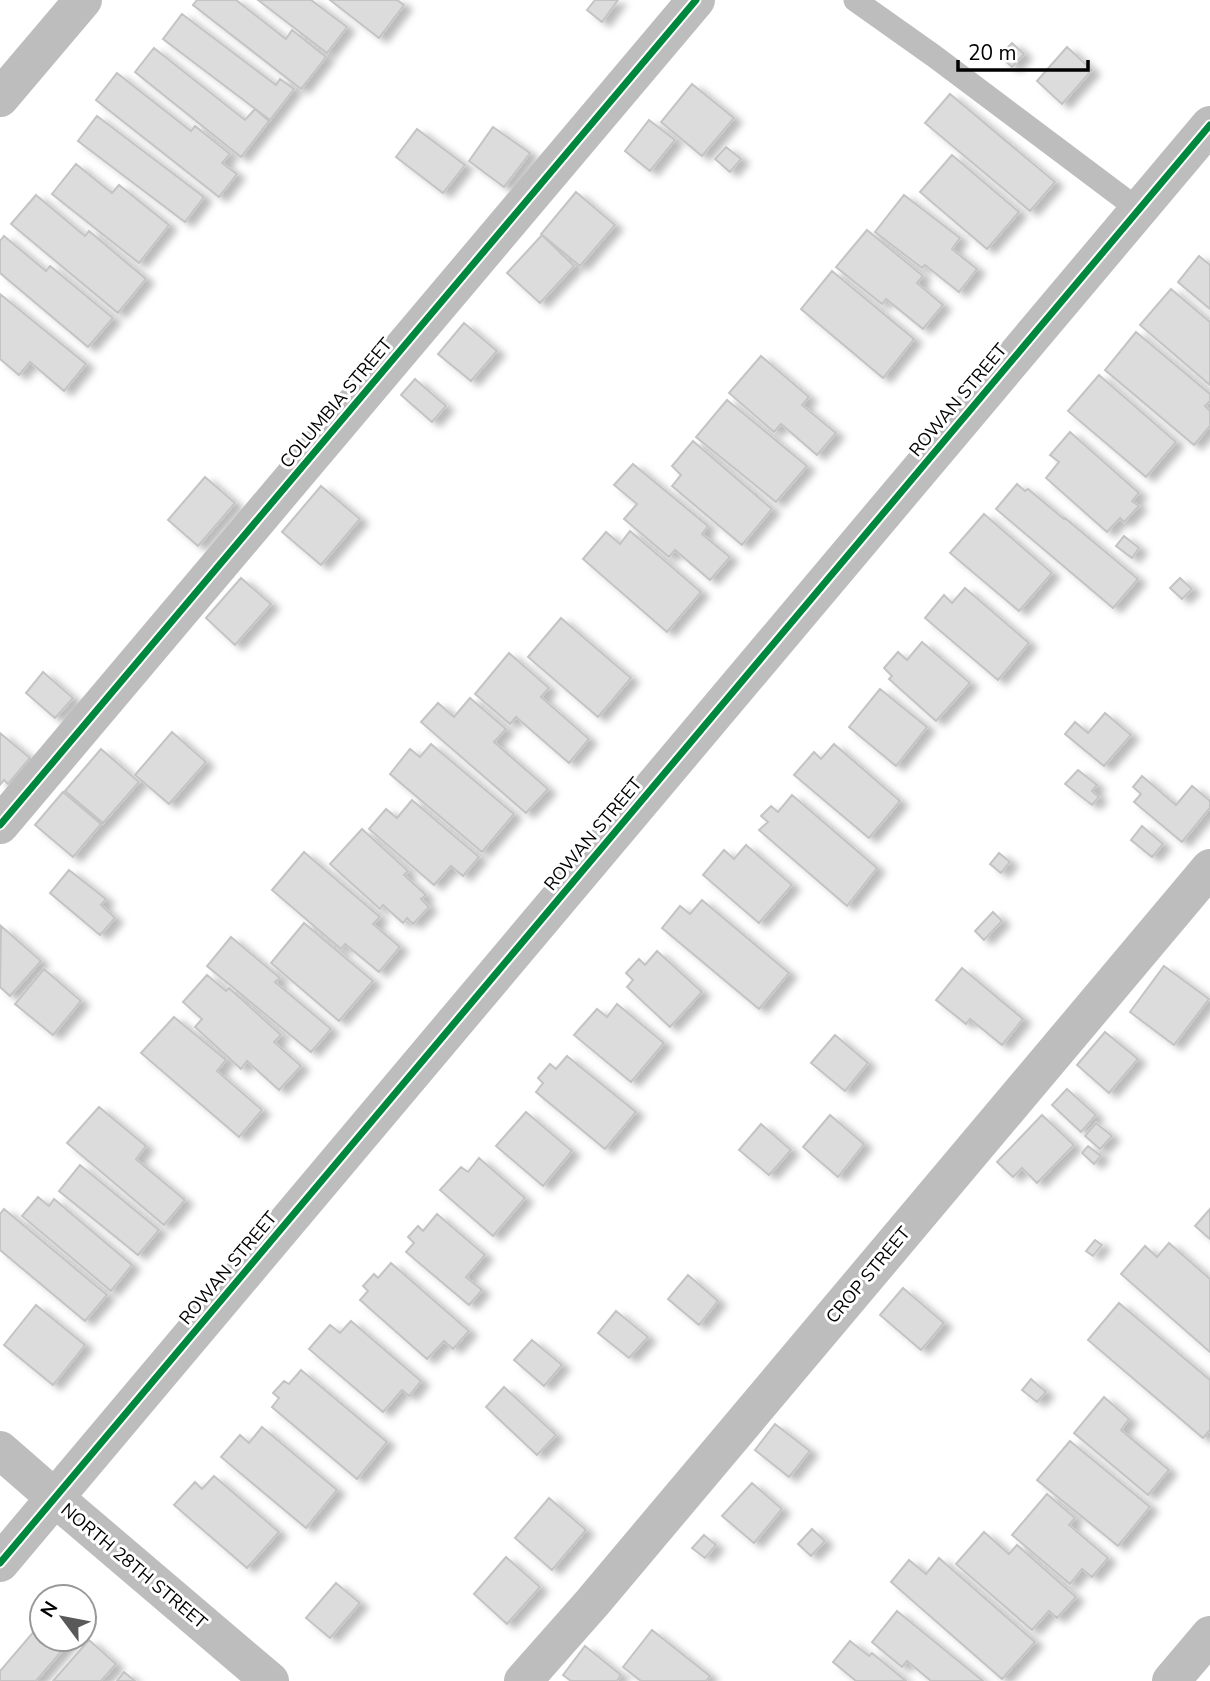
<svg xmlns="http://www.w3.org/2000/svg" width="1210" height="1681" viewBox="0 0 1210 1681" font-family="'Nunito Sans',sans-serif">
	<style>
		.building { fill: #dcdcdc; stroke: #c4c4c4; stroke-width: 2; filter: url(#shadow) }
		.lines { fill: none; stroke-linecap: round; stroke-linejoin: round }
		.lane { stroke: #bdbdbd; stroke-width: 23 }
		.street { stroke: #bdbdbd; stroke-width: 38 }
		.cycleway-casing { stroke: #fff; stroke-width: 11 }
		.cycleway { stroke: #00873e; stroke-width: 7 }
		.labels { text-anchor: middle; stroke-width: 6; stroke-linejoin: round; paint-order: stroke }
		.street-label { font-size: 18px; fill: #000; stroke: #fff }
	</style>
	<defs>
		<filter id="shadow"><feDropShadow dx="8" dy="4.5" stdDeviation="3.5" flood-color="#0004"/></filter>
	</defs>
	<rect width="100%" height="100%" fill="#fff"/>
	<path class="building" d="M197,0h39l50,39 6,-9 34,27 -25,32 -108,-84z
		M258,0h53l36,27 -20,26z
		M330,0h67l7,5 -25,33z
		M595,0h23l-16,22 -15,-12z
		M182,14l94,71 4,-6 14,10 -24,31 -107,-81z
		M1012,43l12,11 -12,13 -12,-11z
		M1067,47l25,23 -30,34 -25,-23z
		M154,48l91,72 10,-11 14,12 -28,36 -106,-85z
		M117,73l74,58 4,-5 35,28 -8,9 15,11 -18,23 -123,-97z
		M692,84l42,34 -32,38 -41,-34z
		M950,94l105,88 -25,29 -105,-88z
		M97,116l107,81 -19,25 -107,-81z
		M649,120l26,20 -25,31 -25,-20z
		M493,127l37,26 -26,34 -35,-26z
		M417,129l48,36 -22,28 -47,-36z
		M726,147l15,12 -11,13 -15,-13z
		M952,155l67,57 -32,37 -67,-57z
		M76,164l36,29 7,-8 50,40 -30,38 -87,-69z
		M576,192l39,33 -35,41 -39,-32z
		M36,195l49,41 4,-5 57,48 -28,34 -107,-89z
		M904,195l56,43 -8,11 25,20 -18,23 -34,-27 -3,3 -47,-36z
		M867,230l56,46 -6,7 26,22 -20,24 -37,-30 -4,5 -46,-37z
		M542,235l32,31 -34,37 -33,-30z
		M4,236l42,35 4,-5 63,52 -25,29 -88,-74v-32z
		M1199,256l11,9v44l-32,-27z
		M832,271l82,68 -31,39 -82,-69z
		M1171,289l39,33v63l-70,-60z
		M0,294l86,70 -22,27 -34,-29 -11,13 -19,-16z
		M464,323l33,28 -26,30 -33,-27z
		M1136,332l74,62v7l-5,5 5,5v15l-16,19 -89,-75z
		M761,356l48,41 -7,8 34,28 -19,22 -36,-31 -7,8 -45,-39z
		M1099,375l77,67 -30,35 -78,-66z
		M415,379l31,27 -14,16 -31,-27z
		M727,400l80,66 -31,36 -80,-65z
		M1070,432l69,61 -7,8 7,5 -15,16 -4,-4 -13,14 -61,-54 13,-16 -9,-7z
		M693,441l79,68 -30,36 -70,-59 9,-11 -9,-9z
		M633,464l75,62 -6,8 28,23 -20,23 -35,-30 -6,7 -45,-38 13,-15 -23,-19z
		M205,477l30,26 -37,43 -30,-26z
		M1017,484l8,7 3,-2 36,30 1,-1 73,61 -25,29 -117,-99z
		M321,486l39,33 -39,46 -39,-33z
		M984,514l68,59 -33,38 -69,-58z
		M630,531l71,61 -34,40 -84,-73 23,-27 14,12z
		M1124,536l15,12 -7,10 -16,-12z
		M241,578l30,26 -36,41 -29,-27z
		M1180,578l12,11 -10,10 -12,-11z
		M965,588l64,55 -31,37 -73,-62 19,-23 8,8z
		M561,618l70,60 -33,39 -70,-60z
		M922,642l48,41 -34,38 -47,-42 3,-3 -8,-8 14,-16 9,8z
		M509,653l40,35 -8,9 48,42 -20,24 -53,-46 -6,7 -35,-30z
		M43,672l30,26 -18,20 -29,-25z
		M880,689l47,38 -31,39 -47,-39z
		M470,698l36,31 -12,13 54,47 -22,24 -105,-91 17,-19 16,14z
		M1105,713l26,22 -27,31 -39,-32 10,-12 13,11z
		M172,732l34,30 -37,42 -34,-29z
		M0,733l30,25 -22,26 -4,-4 -4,5z
		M431,744l83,70 -32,38 -92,-78 20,-25 10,8z
		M834,744l66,57 -31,37 -75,-63 20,-23 7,7z
		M101,749l38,33 -36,41 -38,-32z
		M1078,770l19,15 -5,6 7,6 -7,8 -27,-21z
		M1142,776l34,29 16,-19 18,15v7l-28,34 -48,-40 7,-8 -8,-7z
		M63,792l38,32 -28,33 -38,-32z
		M792,795l85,73 -30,38 -88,-76 9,-8 -7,-6 10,-10 7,6z
		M412,800l67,57 -16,19 -12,-10 -17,19 -65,-56 17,-20 11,9z
		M1142,826l21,18 -11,13 -21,-17z
		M362,829l46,42 -4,4 22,20 -5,4 8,8 -16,17 -6,-6 -4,5 -20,-18 -3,4 -50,-45z
		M746,845l46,40 -33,38 -56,-48 21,-25 10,9z
		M304,852l76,65 -7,7 27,23 -21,25 -34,-28 -4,5 -69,-59z
		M999,853l11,9 -9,11 -11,-9z
		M69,870l37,29 -5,6 14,13 -15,17 -50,-42z
		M702,900l87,73 -30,36 -97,-81 18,-22 10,8z
		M993,912l9,9 -18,19 -9,-9z
		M304,923l69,58 -34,40 -68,-58z
		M1,926l40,35 -31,35 -10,-9z
		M231,937l49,41 -5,4 56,47 -20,23 -104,-86z
		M657,951l45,41 -32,35 -43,-40 6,-7 -7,-7 13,-14 6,6z
		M1164,966l45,33 -35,46 -44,-33z
		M962,968l61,51 -21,26 -32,-26 -4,5 -30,-24z
		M44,969l37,32 -28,34 -38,-31z
		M207,975l19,16 3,-3 52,47 -7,7 27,24 -22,24 -32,-29 -6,8 -46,-42 7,-8 -19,-17z
		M617,1004l47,39 -33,39 -57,-47 23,-26 10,8z
		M174,1017l52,43 -9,11 45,39 -23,27 -98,-84z
		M1105,1032l33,27 -29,34 -32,-28z
		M835,1035l33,28 -23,28 -34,-28z
		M567,1056l69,56 -31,37 -69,-57 7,-9 -5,-5 12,-14 6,5z
		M1067,1089l29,26 -15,17 -29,-27z
		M99,1107l47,39 -10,13 49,41 -21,25 -97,-82z
		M526,1112l46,39 -29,35 -47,-40z
		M830,1115l34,29 -26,33 -35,-30z
		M1042,1115l32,30 -37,38 -15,-15 -9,9 -16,-15z
		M1096,1123l16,13 -12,13 -15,-13z
		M761,1124l30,26 -22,25 -30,-25z
		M1088,1146l13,10 -7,8 -12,-11z
		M479,1158l46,40 -32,38 -53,-46 21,-23 7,5z
		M80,1165l79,65 -21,25 -79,-64z
		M38,1197l11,9 5,-7 78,66 -21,26 -89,-75z
		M4,1209l103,86 -22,26 -85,-71v-36z
		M1210,1209v30l-15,-13z
		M437,1214l48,41 -19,22 16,13 -13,15 -63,-53 8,-9 -6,-6 10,-11 5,5z
		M1095,1240l7,5 -9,11 -7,-5z
		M1169,1243l41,36v73l-89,-78 24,-28 12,11z
		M391,1263l78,68 -16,18 -9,-8 -17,18 -67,-59 8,-9 -5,-5 11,-12 4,4z
		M688,1275l30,26 -19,24 -31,-26z
		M903,1288l41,35 -23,27 -41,-35z
		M1119,1303l91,77v50l-7,8 -115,-98z
		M36,1305l49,40 -32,40 -49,-40z
		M616,1311l32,26 -19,21 -31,-25z
		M351,1321l70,60 -12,15 -7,-6 -19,22 -74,-63 21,-24 10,8z
		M532,1340l30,25 -18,21 -30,-26z
		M301,1370l86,72 -30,37 -85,-72 7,-9 -6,-5 11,-12 5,3z
		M1031,1379l15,13 -9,10 -15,-12z
		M504,1387l52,48 -19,20 -51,-48z
		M1104,1397l25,22 -8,11 48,40 -21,25 -74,-62z
		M775,1424l35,27 -21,26 -34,-27z
		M262,1427l75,63 -31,38 -85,-71 19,-22 9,8z
		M1070,1441l80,66 -32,39 -81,-66z
		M214,1476l65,56 -32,36 -73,-63 21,-23 7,7z
		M752,1483l30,26 -28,34 -32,-27z
		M1047,1494l28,24 -6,7 39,33 -16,19 -10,-8 -12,15 -58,-49z
		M549,1498l37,32 -34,40 -37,-32z
		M812,1529l13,12 -14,15 -13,-12z
		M984,1532l25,22 8,-9 59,52 -19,21 -8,-7 -17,19 -76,-66z
		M704,1535l12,10 -11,13 -13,-10z
		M506,1557l34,30 -33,37 -33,-30z
		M939,1558l96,84 -33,37 -111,-97 18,-22 17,14z
		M336,1583l24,20 -30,35 -24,-20z
		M897,1611l86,70h-52l-24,-20 -5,6 -30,-25z
		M42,1622v17h30l-36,42h-36v-10z
		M652,1630l58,46 -4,5h-65l-18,-14z
		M89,1640l27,24 -15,17h-48z
		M850,1641l19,15 3,-3 34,28h-50l-23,-19z
		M585,1646l36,29 -4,6h-46l-8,-6z
		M124,1672l11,9h-18z"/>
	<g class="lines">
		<path class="lane" d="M855,0l79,56 205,154"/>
		<path class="street" d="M0,98l83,-98
			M0,825l696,-825
			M0,1450l55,48 215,183
			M0,1563l1210,-1438
			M523,1681l69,-78 618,-735
			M1171,1681l39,-46"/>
		<defs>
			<path id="cycleway" d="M0,825l696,-825
				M0,1563l1210,-1438"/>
		</defs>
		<use href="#cycleway" class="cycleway-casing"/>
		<use href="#cycleway" class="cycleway"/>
	</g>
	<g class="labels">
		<g class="street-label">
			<text transform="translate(958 400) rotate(-50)" y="6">ROWAN STREET</text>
			<text transform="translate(336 403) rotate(-50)" y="6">COLUMBIA STREET</text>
			<text transform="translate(593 834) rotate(-50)" y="6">ROWAN STREET</text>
			<text transform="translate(228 1268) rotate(-50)" y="6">ROWAN STREET</text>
			<text transform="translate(868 1275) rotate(-50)" y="6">CROP STREET</text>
			<text transform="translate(134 1566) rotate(40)" y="6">NORTH 28TH STREET</text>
		</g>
	</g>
	<g transform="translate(63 1618) rotate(302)"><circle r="33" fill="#ffffff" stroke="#999999" stroke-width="2"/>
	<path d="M0-5L12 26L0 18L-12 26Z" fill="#595959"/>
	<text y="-10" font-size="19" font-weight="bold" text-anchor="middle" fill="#000000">N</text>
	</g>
	<path d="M958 60v10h130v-10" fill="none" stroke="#000000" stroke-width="3.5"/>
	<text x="968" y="60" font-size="21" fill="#000000" stroke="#ffffff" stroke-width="5" paint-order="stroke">20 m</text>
</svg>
